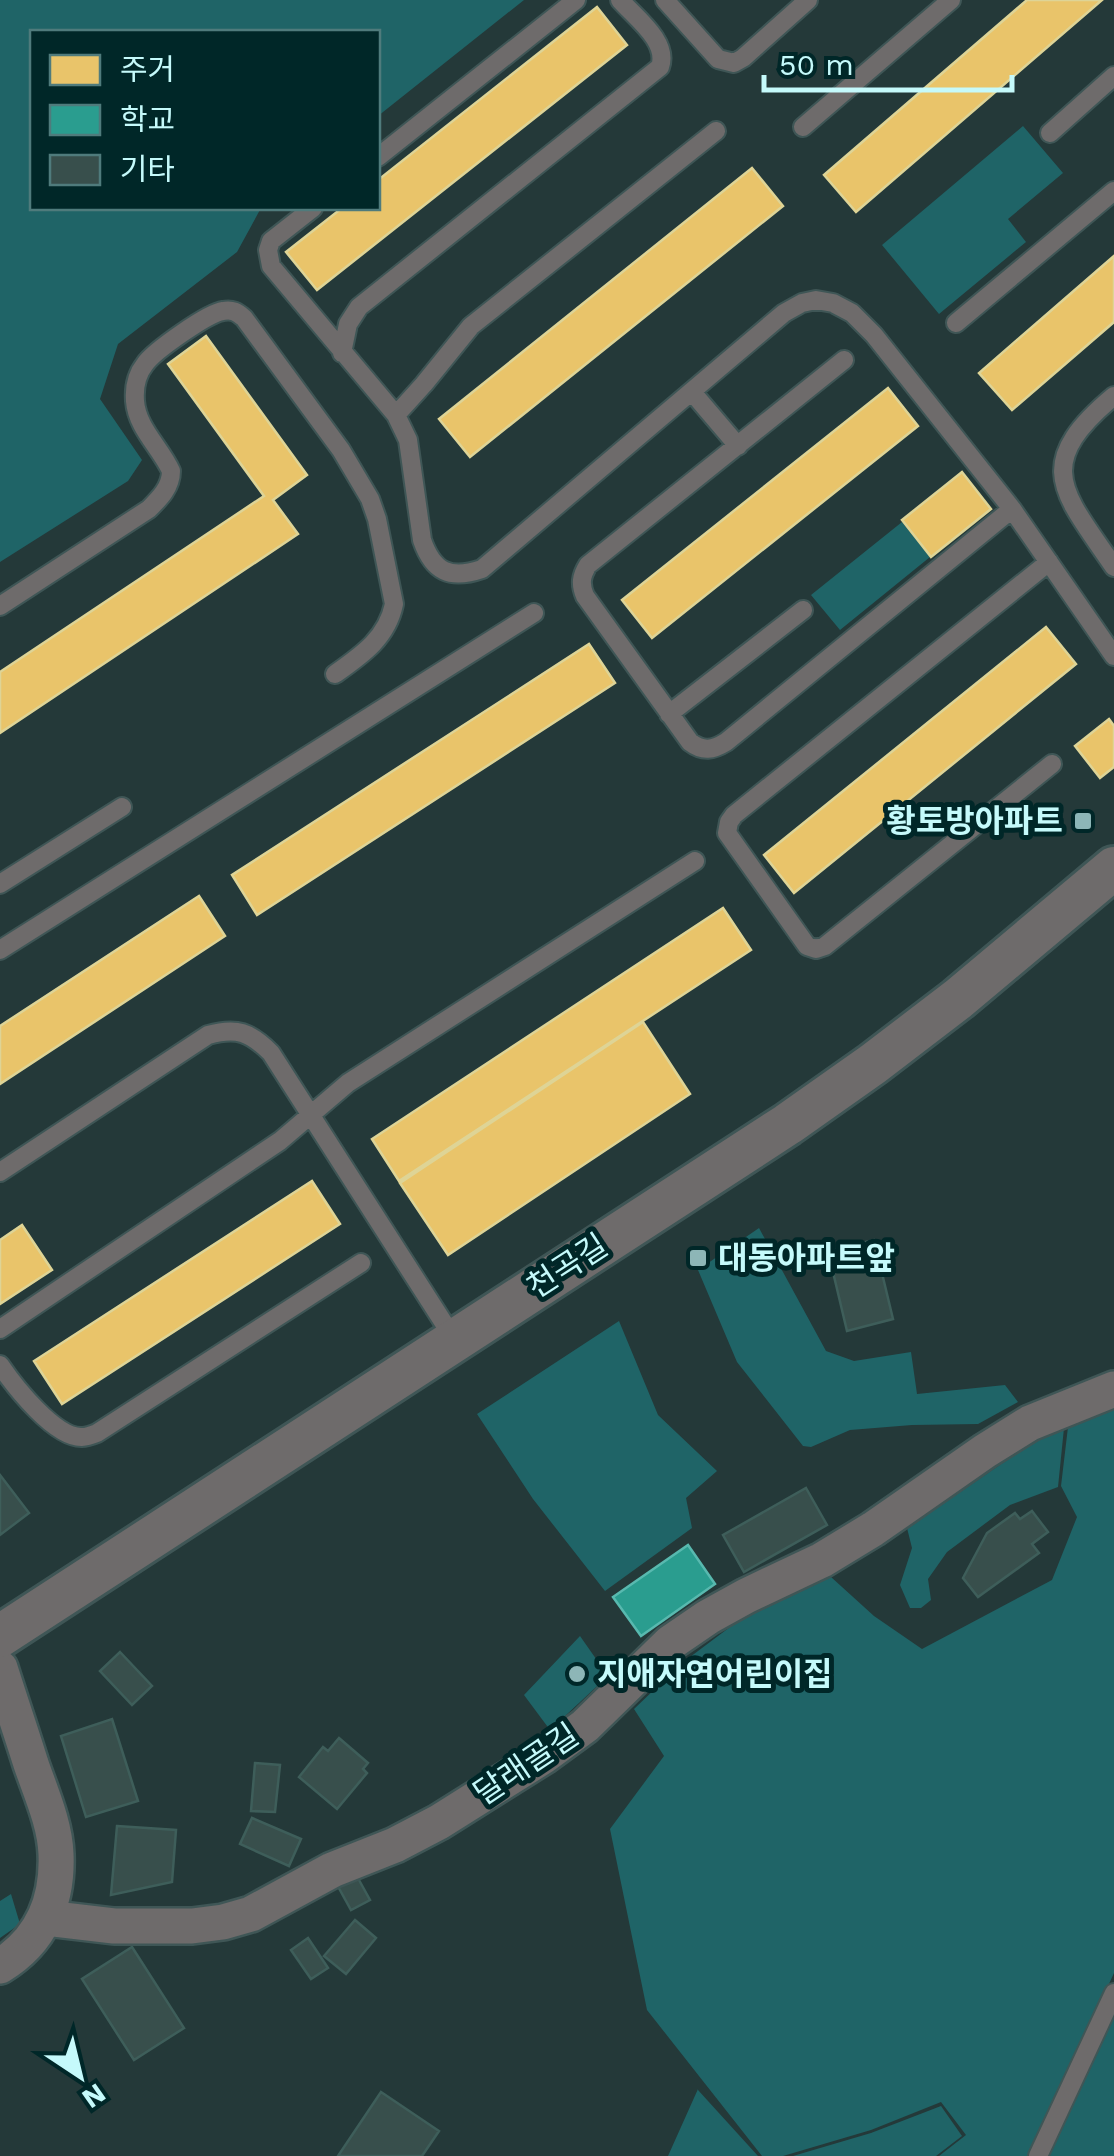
<svg xmlns="http://www.w3.org/2000/svg" width="1114" height="2156" viewBox="0 0 1114 2156" font-family="'Work Sans','Noto Sans KR',sans-serif">
	<style>
		.green { fill: #1f6467 }
		.homes { fill: #e9c46a; stroke: #ded496; stroke-width: 2.5 }
		.schools { fill: #2a9d8f; stroke: #58b9af; stroke-width: 2.5 }
		.building { fill: #384f4c; stroke: #3e5e5a; stroke-width: 2.5 }
		.lines { fill: none; stroke-linecap: round; stroke-linejoin: round }
		.service-casing { stroke: #3f5656; stroke-width: 22 }
		.minor-casing { stroke: #3f5656; stroke-width: 40 }
		.tertiary-casing { stroke: #3f5656; stroke-width: 48 }
		.service { stroke: #6e6b6b; stroke-width: 18 }
		.minor { stroke: #6e6b6b; stroke-width: 35 }
		.tertiary { stroke: #6e6b6b; stroke-width: 42 }
		.poi-dot { fill: #8db6b7; stroke: #002728; stroke-width: 4 }
		.labels { text-anchor: middle; stroke-width: 10; stroke-linejoin: round; paint-order: stroke }
		.poi-label { font-size: 32px; font-weight: bold; fill: #c5fafb; stroke: #002728; text-anchor: start }
		.street-label { font-size: 32px; fill: #c5fafb; stroke: #002728 }
	</style>
	<rect width="100%" height="100%" fill="#243939"/>
	<path class="green" d="M0,0h524l-146,116v-84h-346v176h229l-24,44 -119,92 -18,55 42,61 -14,21 -128,81z
		M1023,126l40,47 -55,46 18,23 -87,72 -57,-69z
		M902,522l28,35 -90,73 -29,-35z
		M759,1228l67,123 28,10 57,-9 6,42 88,-9 13,17 -40,22 -66,1 -62,5 -39,17 -8,-1 -66,-84 -39,-92z
		M619,1321l39,94 59,56 -31,27 6,30 -87,63 -72,-92 -56,-85z
		M1114,1409v564l-84,183h-91l27,-21 -25,-33 -70,28 -88,26h-21l-115,-146 -37,-181 54,-73 -30,-47 48,-46 72,-54 77,-32 43,39 48,33 130,-69 25,-63 -16,-31 7,-59z
		M1064,1428l-6,59 -48,18 -63,47 -19,27 3,21 -10,8h-11l-10,-23 12,-37 -5,-20 125,-85z
		M580,1636l28,40 -58,54 -26,-35z
		M11,1894l9,30 -20,14v-37z
		M1114,2016v140h-66z
		M698,2089v1l60,66h-90z
		M941,2106l21,30 -26,20h-143l78,-23z"/>
	<path class="homes" d="M1027,0h75l-246,212 -32,-37z
		M597,7l30,38 -310,245 -31,-38 56,-44h36v-28z
		M752,168l31,38 -313,251 -31,-38z
		M1114,256v66l-102,88 -33,-37z
		M206,336l101,139 -34,25 25,34 -298,199v-61l264,-176 -96,-132z
		M888,388l30,38 -266,212 -30,-38z
		M962,472l29,37 -60,48 -29,-37z
		M1046,627l30,37 -282,229 -30,-38z
		M589,644l26,39 -358,232 -25,-40z
		M1109,719l5,7v41l-14,11 -25,-32z
		M199,896l26,40 -225,148v-58z
		M723,908l28,42 -352,231 -27,-42z
		M643,1022l47,72 -242,161 -48,-72z
		M312,1181l28,43 -278,180 -28,-43z
		M22,1225l30,45 -52,34v-64z"/>
	<path class="schools" d="M688,1545l27,39 -74,52 -28,-39z"/>
	<path class="building" d="M874,1240l19,79 -46,12 -19,-80z
		M0,1475l29,38 -29,22z
		M806,1488l21,37 -83,47 -21,-37z
		M1032,1511l16,21 -16,12 7,9 -61,44 -15,-19 24,-45 28,-20 5,6z
		M120,1652l32,34 -20,19 -32,-34z
		M112,1719l26,82 -52,16 -25,-81z
		M339,1738l29,25 -5,6 4,4 -30,36 -38,-32 24,-30 5,4z
		M255,1763l25,2 -5,47 -24,-1z
		M252,1818l49,21 -12,27 -49,-22z
		M117,1826l59,4 -4,52 -61,13z
		M354,1871l16,29 -19,10 -16,-29z
		M355,1920l21,18 -30,36 -22,-18z
		M308,1938l20,30 -17,11 -20,-29z
		M132,1947l52,81 -50,32 -52,-81z
		M381,2092l58,39 -17,25h-84z"/>
	<g class="lines">
		<defs>
			<path id="service" d="M665,0l53,59 16,4 9,-5 65,-58
				M803,127l148,-127
				M1050,133l64,-57
				M378,157l198,-157
				M313,208l-42,33 -3,9 3,16 125,149 12,25 14,100c11,32 28,40 60,29l302,-256 18,-10 14,-3 17,3 19,10 22,22 138,174 102,147
				M956,323l158,-132
				M342,353l6,-29 11,-17 301,-240c9,-25 -24,-49 -40,-67
				M844,360l-256,205c-7,11 -8,19 -3,31l105,146c13,10 23,8 36,0l286,-233
				M692,392l46,54
				M1114,396c-83,69 -51,96 0,171
				M396,415l28,-31 47,-58 245,-195
				M1049,562l-315,253 -5,7 -2,11 80,113 9,3 9,-3 227,-182
				M0,606l149,-97c11,-11 22,-22 22,-38 -11,-24 -34,-43 -36,-70 -1,-13 2,-27 10,-37 9,-13 63,-51 78,-53 9,-2 14,1 21,7l97,132 29,49 7,20 17,85c-7,34 -32,51 -59,70
				M669,714l134,-104
				M0,884l122,-77
				M0,950l534,-337
				M0,1172l208,-137c29,-8 42,-3 63,18l183,286
				M0,1329l280,-188 68,-58 347,-222
				M0,1365c15,22 55,73 82,72 5,0 10,-2 15,-4l264,-170
				M1038,2156l76,-163"/>
			<path id="minor" d="M0,1668c10,32 21,64 31,96 10,29 24,60 25,90 2,48 -15,87 -56,112
				M46,1918l68,8h78l31,-4 28,-8 81,-44 63,-25 44,-23 105,-66 41,-30 85,-83 38,-26 38,-21 76,-36 51,-31 112,-78 45,-28 84,-34"/>
			<path id="tertiary" d="M0,1636l788,-512 85,-60 85,-65 156,-131"/>
		</defs>
		<use href="#service" class="service-casing"/>
		<use href="#minor" class="minor-casing"/>
		<use href="#tertiary" class="tertiary-casing"/>
		<use href="#service" class="service"/>
		<use href="#minor" class="minor"/>
		<use href="#tertiary" class="tertiary"/>
	</g>
	<g class="poi-dot">
		<rect x="1073" y="811" width="20" height="20" rx="5"/>
		<rect x="688" y="1248" width="20" height="20" rx="5"/>
		<circle cx="577" cy="1674" r="10"/>
	</g>
	<g class="labels">
		<g class="poi-label">
			<text x="1063" y="832" text-anchor="end">황토방아파트</text>
			<text x="718" y="1269">대동아파트앞</text>
			<text x="597" y="1685">지애자연어린이집</text>
		</g>
		<g class="street-label">
			<text transform="translate(567 1266) rotate(-33)" y="11">천곡길</text>
			<text transform="translate(526 1764) rotate(-34)" y="11">달래골길</text>
		</g>
	</g>
	<rect x="30" y="30" width="350" height="180" fill="#002728" stroke="#4f7b7c" stroke-width="2.5"/>
	<rect x="50" y="55" width="50" height="30" fill="#e9c46a" stroke="#4f7b7c" stroke-width="2.5"/>
	<text x="120" y="80" font-size="30" fill="#c5fafb">주거</text>
	<rect x="50" y="105" width="50" height="30" fill="#2a9d8f" stroke="#4f7b7c" stroke-width="2.5"/>
	<text x="120" y="130" font-size="30" fill="#c5fafb">학교</text>
	<rect x="50" y="155" width="50" height="30" fill="#384f4c" stroke="#4f7b7c" stroke-width="2.5"/>
	<text x="120" y="180" font-size="30" fill="#c5fafb">기타</text>
	<g transform="translate(80 2076) rotate(145)" stroke="#002728" stroke-width="8" paint-order="stroke">
	<path d="M0-8L18 38L0 25L-18 38Z" fill="#c5fafb"/>
	<text y="-15" font-size="28" font-weight="bold" text-anchor="middle" fill="#c5fafb">N</text>
	</g>
	<path d="M764 75v15h248v-15" fill="none" stroke="#c5fafb" stroke-width="5"/>
	<text x="779" y="75" font-size="30" fill="#c5fafb" stroke="#002728" stroke-width="8" paint-order="stroke">50 m</text>
</svg>
